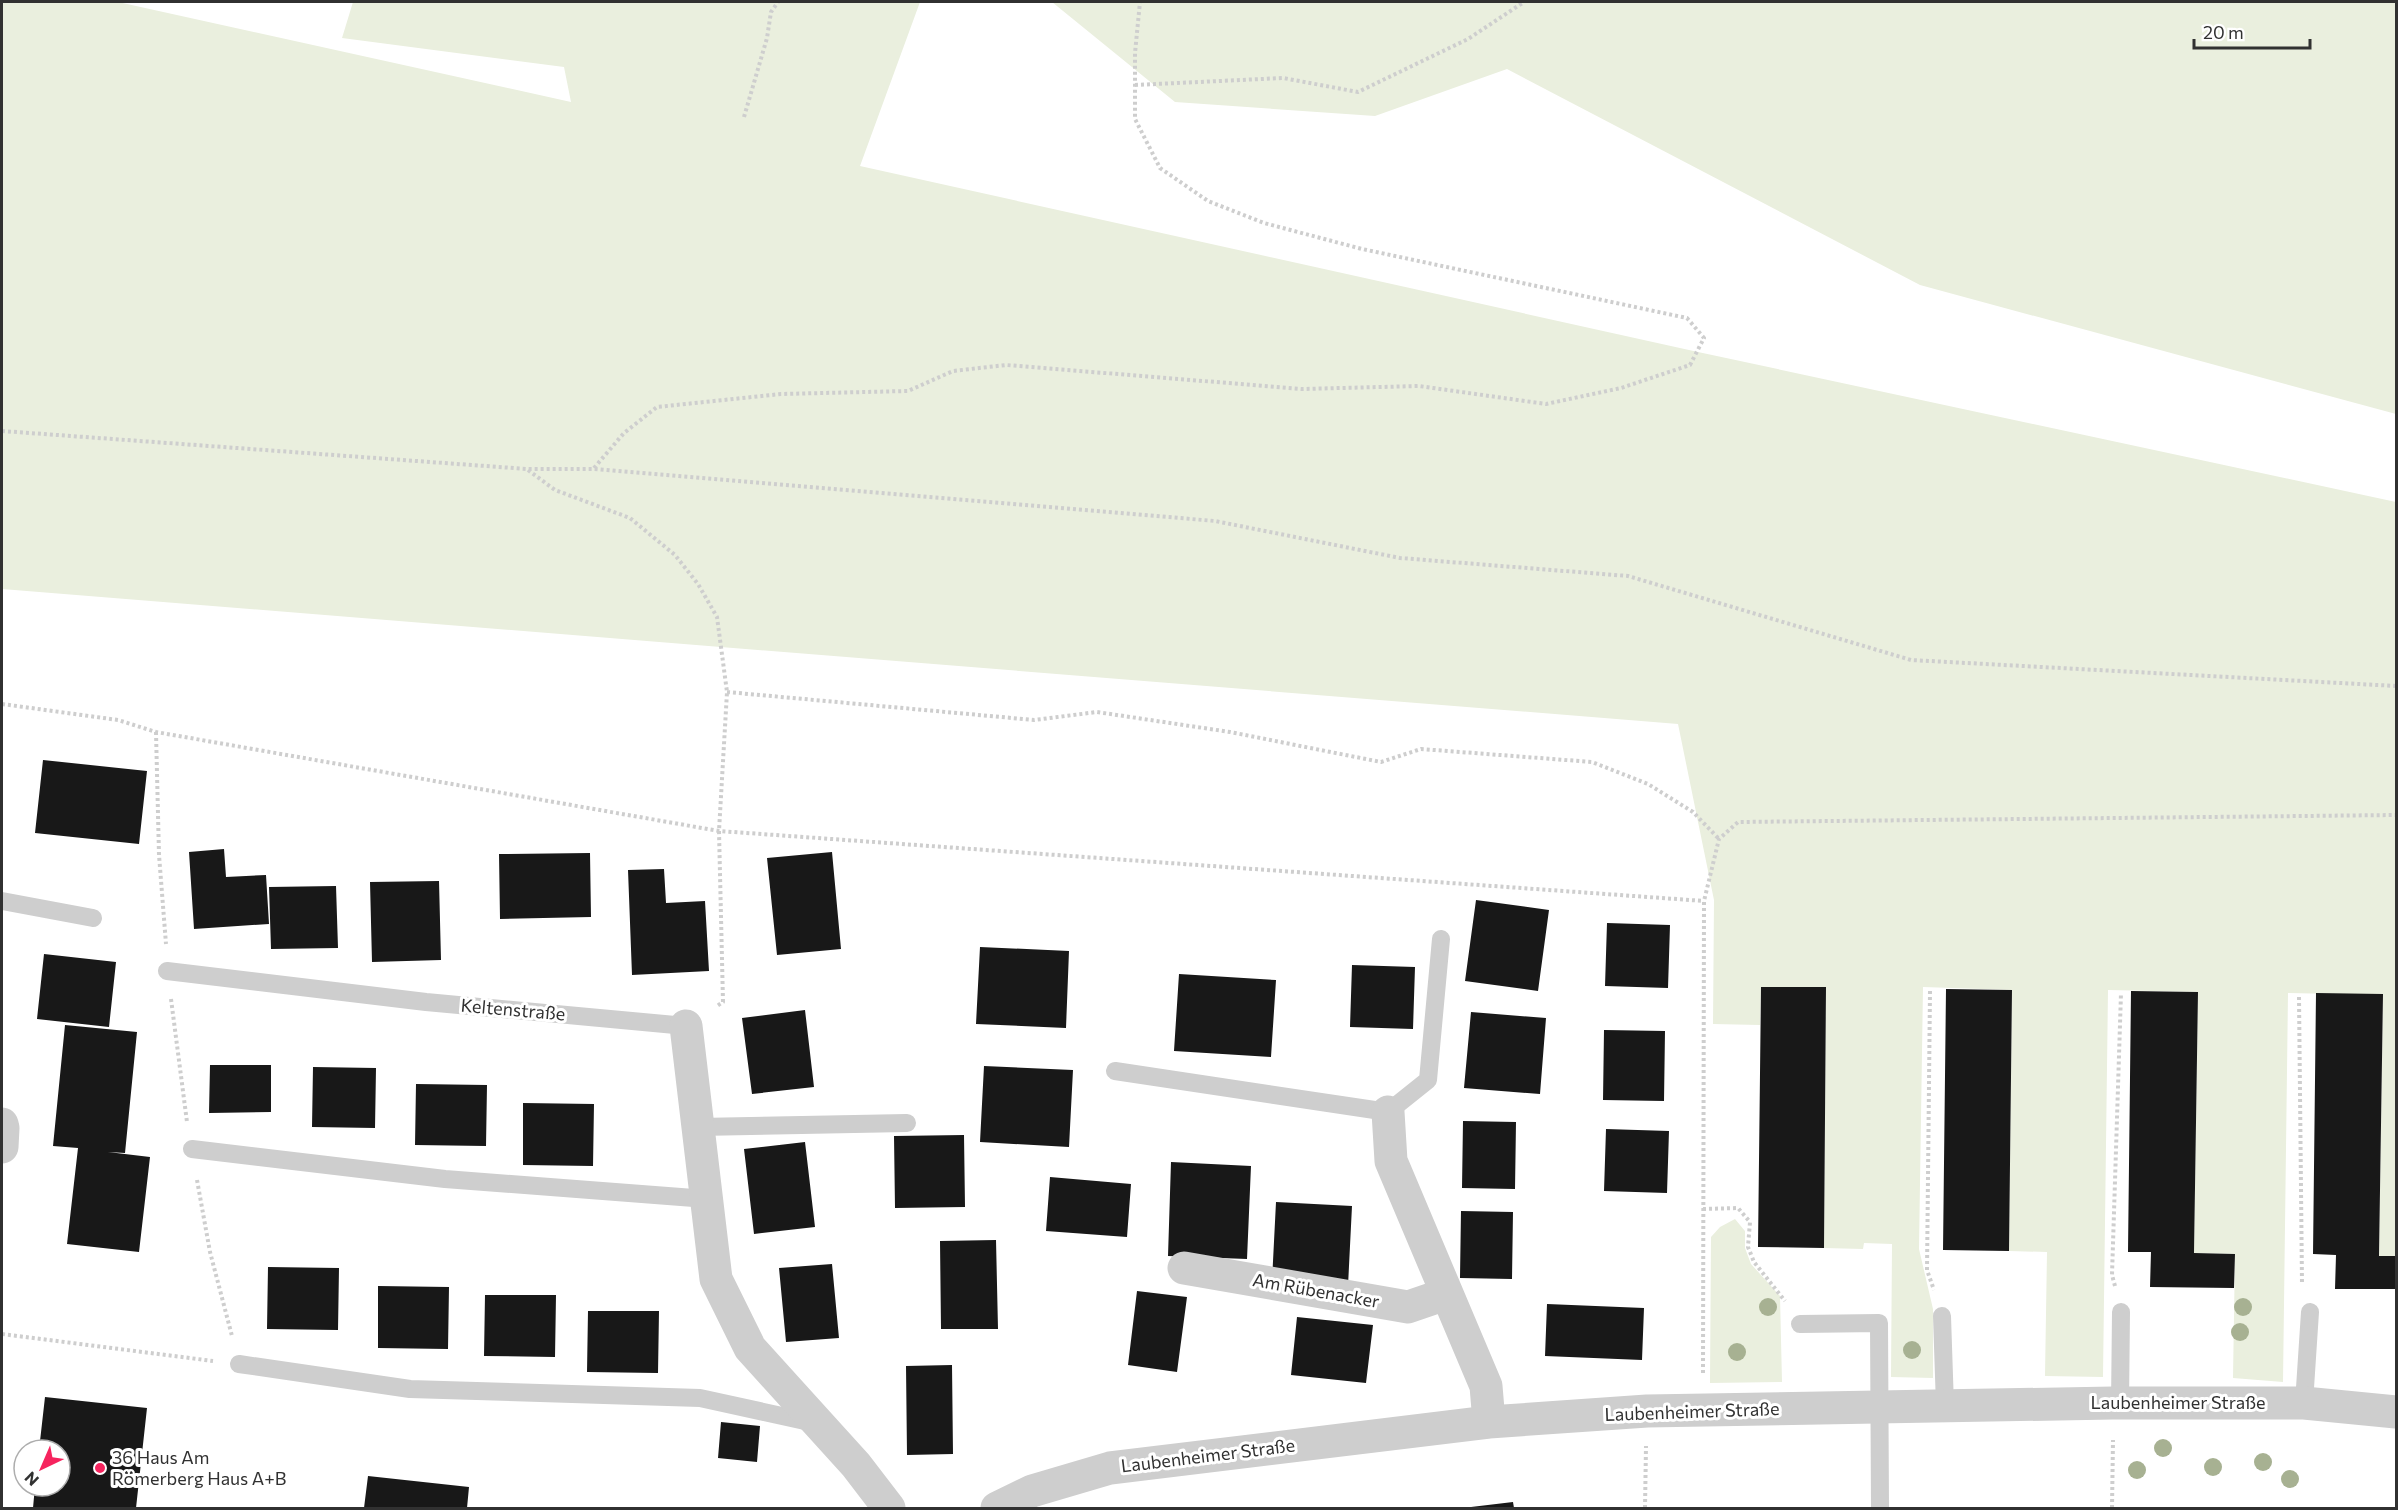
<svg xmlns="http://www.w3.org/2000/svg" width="2398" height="1510" viewBox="0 0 2398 1510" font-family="Commissioner,sans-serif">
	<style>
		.green { fill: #eaefde }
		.building { fill: #181818 }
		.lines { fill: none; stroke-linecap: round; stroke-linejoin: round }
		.path { stroke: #cecece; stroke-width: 4; stroke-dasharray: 3 3; stroke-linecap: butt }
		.service { stroke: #cecece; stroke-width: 18 }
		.minor { stroke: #cecece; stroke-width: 33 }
		.tree { fill: #a7b192 }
		.poi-dot { fill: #f6245e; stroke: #fff; stroke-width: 2 }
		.labels { text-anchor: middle; stroke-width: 6; stroke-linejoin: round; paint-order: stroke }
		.street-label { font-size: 18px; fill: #313131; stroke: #fff }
		.poi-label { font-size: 18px; fill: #313131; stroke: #fff; text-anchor: start }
	</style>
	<rect width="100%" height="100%" fill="#fff"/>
	<path class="green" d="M2,2h116l453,100 -7,-35 -222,-29 11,-36h567l-60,164 838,186 698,150v754h-17l4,-261 -95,-2 -5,389 -50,-4 2,-124 -41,-1 4,-261 -90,-2 -5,387 -58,-1 2,-124 -38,-1 3,-261 -89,-3 -4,262 14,60v69l-42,-1 1,-133 -28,-1 -1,6 -39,-1 2,-260 -65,-1 -1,38 -47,-1 1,-124 -36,-176 -1676,-135z
		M1052,2h1344v412l-476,-129 -413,-216 -132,47 -200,-14z
		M1735,1219l10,12v17l6,16 29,32 2,86 -72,1 1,-146 9,-10z"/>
	<path class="building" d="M43,760l104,11 -8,73 -104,-11z
		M224,849l2,28 40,-2 3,49 -75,5 -5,-77z
		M832,852l9,97 -64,6 -10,-97z
		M590,853l1,64 -91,2 -1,-65z
		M664,869l2,34 39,-2 4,70 -77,4 -4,-105z
		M439,881l2,79 -69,2 -2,-80z
		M336,886l2,62 -67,1 -2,-62z
		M1476,900l73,10 -11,81 -73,-10z
		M1607,923l63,2 -2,63 -63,-2z
		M980,947l89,4 -3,77 -90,-4z
		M44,954l72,8 -7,65 -72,-8z
		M1352,965l63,2 -2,62 -63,-2z
		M1179,974l97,6 -5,77 -97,-6z
		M1761,987h65l-2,261 -66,-1z
		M1946,989l66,1 -3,261 -66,-1z
		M2131,991l67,1 -4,261 41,1 -1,34 -84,-1 1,-35h-23z
		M2316,993l67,1 -4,262h17v33h-61l1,-34 -23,-1z
		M805,1010l9,77 -62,7 -10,-76z
		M1471,1012l75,6 -6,76 -76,-6z
		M65,1025l72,7 -12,121 -17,-1 42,5 -11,95 -72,-8 11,-96 -25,-2z
		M1604,1030l61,1 -1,70 -61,-1z
		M210,1065h61v47l-62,1z
		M984,1066l89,4 -4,77 -89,-5z
		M313,1067l63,1 -1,60 -63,-1z
		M416,1084l71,1 -1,61 -71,-1z
		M523,1103l71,1 -1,62 -70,-1z
		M1463,1121l53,1 -1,67 -53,-1z
		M1606,1129l63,2 -2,62 -63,-2z
		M964,1135l1,72 -70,1 -1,-72z
		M805,1142l10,85 -61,7 -10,-85z
		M1171,1162l80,4 -4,93 -79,-3z
		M1050,1177l81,7 -4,53 -81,-6z
		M1276,1202l76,4 -4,80 -76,-5z
		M1461,1211l52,1 -1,67 -52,-1z
		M996,1240l2,89h-57l-1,-88z
		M832,1264l7,74 -53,4 -7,-74z
		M268,1267l71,1 -1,62 -71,-1z
		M378,1286l71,1 -1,62 -70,-1z
		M1137,1291l50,6 -10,75 -49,-7z
		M485,1295h71l-1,62 -71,-1z
		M1547,1304l97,4 -2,52 -97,-4z
		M588,1311h71l-1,62 -71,-1z
		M1297,1317l76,8 -7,58 -75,-8z
		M952,1365l1,89 -46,1 -1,-89z
		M45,1397l102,11 -11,100h-103l2,-22h25v-36h-21z
		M721,1422l39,4 -3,36 -39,-4z
		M368,1476l101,11 -2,21h-103z
		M1513,1502l1,6h-42l-1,-1z"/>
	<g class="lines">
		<path class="path" d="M1135,85l148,-7 75,14 110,-53 56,-37
			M744,117l23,-79 4,-26 7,-10
			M2,431l525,38h67l621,52 185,37 228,18 283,84 485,26
			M594,468l30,-35 33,-26 124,-13 127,-3 45,-20 53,-6 296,24 117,-3 127,18 75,-16 69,-23 14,-27 -17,-20 -325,-69 -98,-26 -56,-22 -48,-33 -25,-49v-66l5,-51
			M528,470l27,20 75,28 45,37 23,29 19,33 10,75 -8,139 4,171 -6,4
			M727,692l307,28 63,-8 133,20 151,30 40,-13 171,13 56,22 45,28 26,27
			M2,704l116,16 38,12 563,99 985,70
			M156,732l3,123 7,89
			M1930,991l-3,279 7,20
			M2299,997l3,287
			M171,999l16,123
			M197,1180l13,72 22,84
			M1703,1209l35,-1 12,14 -2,25 6,15 31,39
			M2115,1286l-3,-11 9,-282
			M2,1334l211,27
			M1703,1373l1,-472 15,-62 19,-17 658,-7
			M1645,1508l1,-62
			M2112,1508l1,-68"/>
		<path class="service" d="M2,901l91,17
			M167,971l259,31 260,24
			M1115,1071l273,41 40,-32 13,-141
			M698,1127l209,-4
			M192,1149l253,30 262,20
			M1942,1316l3,90
			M1800,1324l79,-1 1,185
			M239,1364l171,25 290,9 114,25
			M2304,1403l6,-91
			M2120,1404l1,-92"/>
		<path class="minor" d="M686,1026l30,253 34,69 106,117 33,43
			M1388,1112l3,49 95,225 3,36
			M2,1124l1,4 -1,19
			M1184,1268l224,39 38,-13
			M997,1508l35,-17 78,-23 379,-46 158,-11 466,-8h191l92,9"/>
	</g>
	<g class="tree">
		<circle cx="1768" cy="1307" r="9"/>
		<circle cx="2243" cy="1307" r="9"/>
		<circle cx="2240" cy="1332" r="9"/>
		<circle cx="1912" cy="1350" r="9"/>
		<circle cx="1737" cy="1352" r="9"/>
		<circle cx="2163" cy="1448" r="9"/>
		<circle cx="2263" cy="1462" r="9"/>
		<circle cx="2213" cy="1467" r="9"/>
		<circle cx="2137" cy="1470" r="9"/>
		<circle cx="2290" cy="1479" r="9"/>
	</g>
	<circle class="poi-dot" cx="100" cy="1468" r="6"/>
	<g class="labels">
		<g class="street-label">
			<text transform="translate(513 1010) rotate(5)" y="6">Keltenstraße</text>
			<text transform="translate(1316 1291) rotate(10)" y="6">Am Rübenacker</text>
			<text x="2178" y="1409">Laubenheimer Straße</text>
			<text transform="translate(1692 1412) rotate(-2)" y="6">Laubenheimer Straße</text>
			<text transform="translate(1208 1456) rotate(-7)" y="6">Laubenheimer Straße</text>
		</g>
		<g class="poi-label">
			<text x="112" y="1464">36 Haus Am<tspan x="112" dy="21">Römerberg Haus A+B</tspan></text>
		</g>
	</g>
	<rect width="2398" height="1510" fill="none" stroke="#313131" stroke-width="6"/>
	<g transform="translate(42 1468) rotate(224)"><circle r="28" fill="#ffffff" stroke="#adadad" stroke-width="1.5"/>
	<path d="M0-4.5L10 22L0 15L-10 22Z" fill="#f6245e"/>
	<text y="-9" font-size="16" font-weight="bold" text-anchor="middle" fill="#313131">N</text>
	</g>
	<path d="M2194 39v9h116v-9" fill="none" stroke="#313131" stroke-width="3"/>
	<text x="2203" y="39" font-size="18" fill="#313131" stroke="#ffffff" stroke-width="4.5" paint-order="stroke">20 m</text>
</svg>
